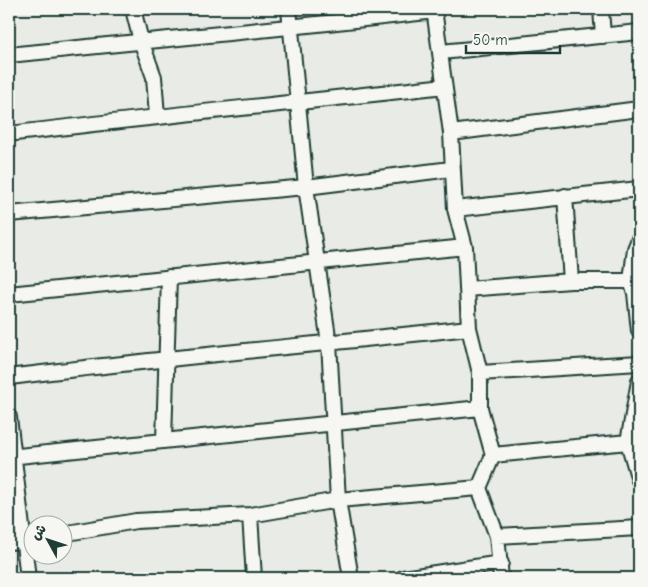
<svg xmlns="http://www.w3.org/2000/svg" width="648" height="587" viewBox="0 0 648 587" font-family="'Comic Neue','Playpen Sans Arabic',sans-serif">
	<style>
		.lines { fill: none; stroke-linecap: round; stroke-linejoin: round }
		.minor-casing { stroke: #1f3d34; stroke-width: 18 }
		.minor { stroke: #f6f6f2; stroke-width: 14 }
	</style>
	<rect width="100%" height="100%" fill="#e9ebe7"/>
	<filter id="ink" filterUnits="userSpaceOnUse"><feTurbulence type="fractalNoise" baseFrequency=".02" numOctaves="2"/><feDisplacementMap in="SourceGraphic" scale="10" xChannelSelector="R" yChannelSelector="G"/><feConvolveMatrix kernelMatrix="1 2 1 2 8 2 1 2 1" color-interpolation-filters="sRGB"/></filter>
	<g filter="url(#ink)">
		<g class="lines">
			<defs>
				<path id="minor" d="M133,9l8,32 13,36 3,39
					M289,9l17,178 23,156 9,157 13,78
					M434,9l17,124 4,76 10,38 4,81 11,45v35l13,47 -14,33 18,48 4,42
					M601,9l2,27
					M441,52l198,-20
					M9,55c142,-15 284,-27 426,-44
					M451,133l188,-24
					M9,134c145,-18 290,-31 435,-48
					M565,196l6,85
					M455,209l184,-20
					M9,214l297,-27 145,-18
					M639,239l-4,10 -4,32 4,12 4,38
					M467,289l104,-8h60
					M9,294l456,-47
					M480,373l159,-10
					M9,377c153,-19 306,-32 460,-49
					M639,381l-11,61 11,38
					M9,417l19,161
					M164,440l5,-163
					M493,455l135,-13
					M9,457l471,-49
					M250,515l4,63
					M62,534l74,-13 114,-6 88,-15 141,-12
					M497,536l142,-8
					M9,542l23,-3
					M403,578l98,-15"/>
			</defs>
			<use href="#minor" class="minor-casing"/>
			<use href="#minor" class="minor"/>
		</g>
	</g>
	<rect width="648" height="587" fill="none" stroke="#f6f6f2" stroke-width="30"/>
	<rect x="15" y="15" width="618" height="557" fill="none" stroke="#1f3d34" stroke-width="2" filter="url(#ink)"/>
	<g transform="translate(48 540) rotate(310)"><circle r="24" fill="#f6f6f2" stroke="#a0aca6"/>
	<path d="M0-4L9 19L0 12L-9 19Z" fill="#1f3d34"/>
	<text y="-8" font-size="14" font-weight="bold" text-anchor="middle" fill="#1f3d34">ش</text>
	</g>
	<path d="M466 45v8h94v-8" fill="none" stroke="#1f3d34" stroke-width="2.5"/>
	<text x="473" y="45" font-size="15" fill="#1f3d34" stroke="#f6f6f2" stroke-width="4" paint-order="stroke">50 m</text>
</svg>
